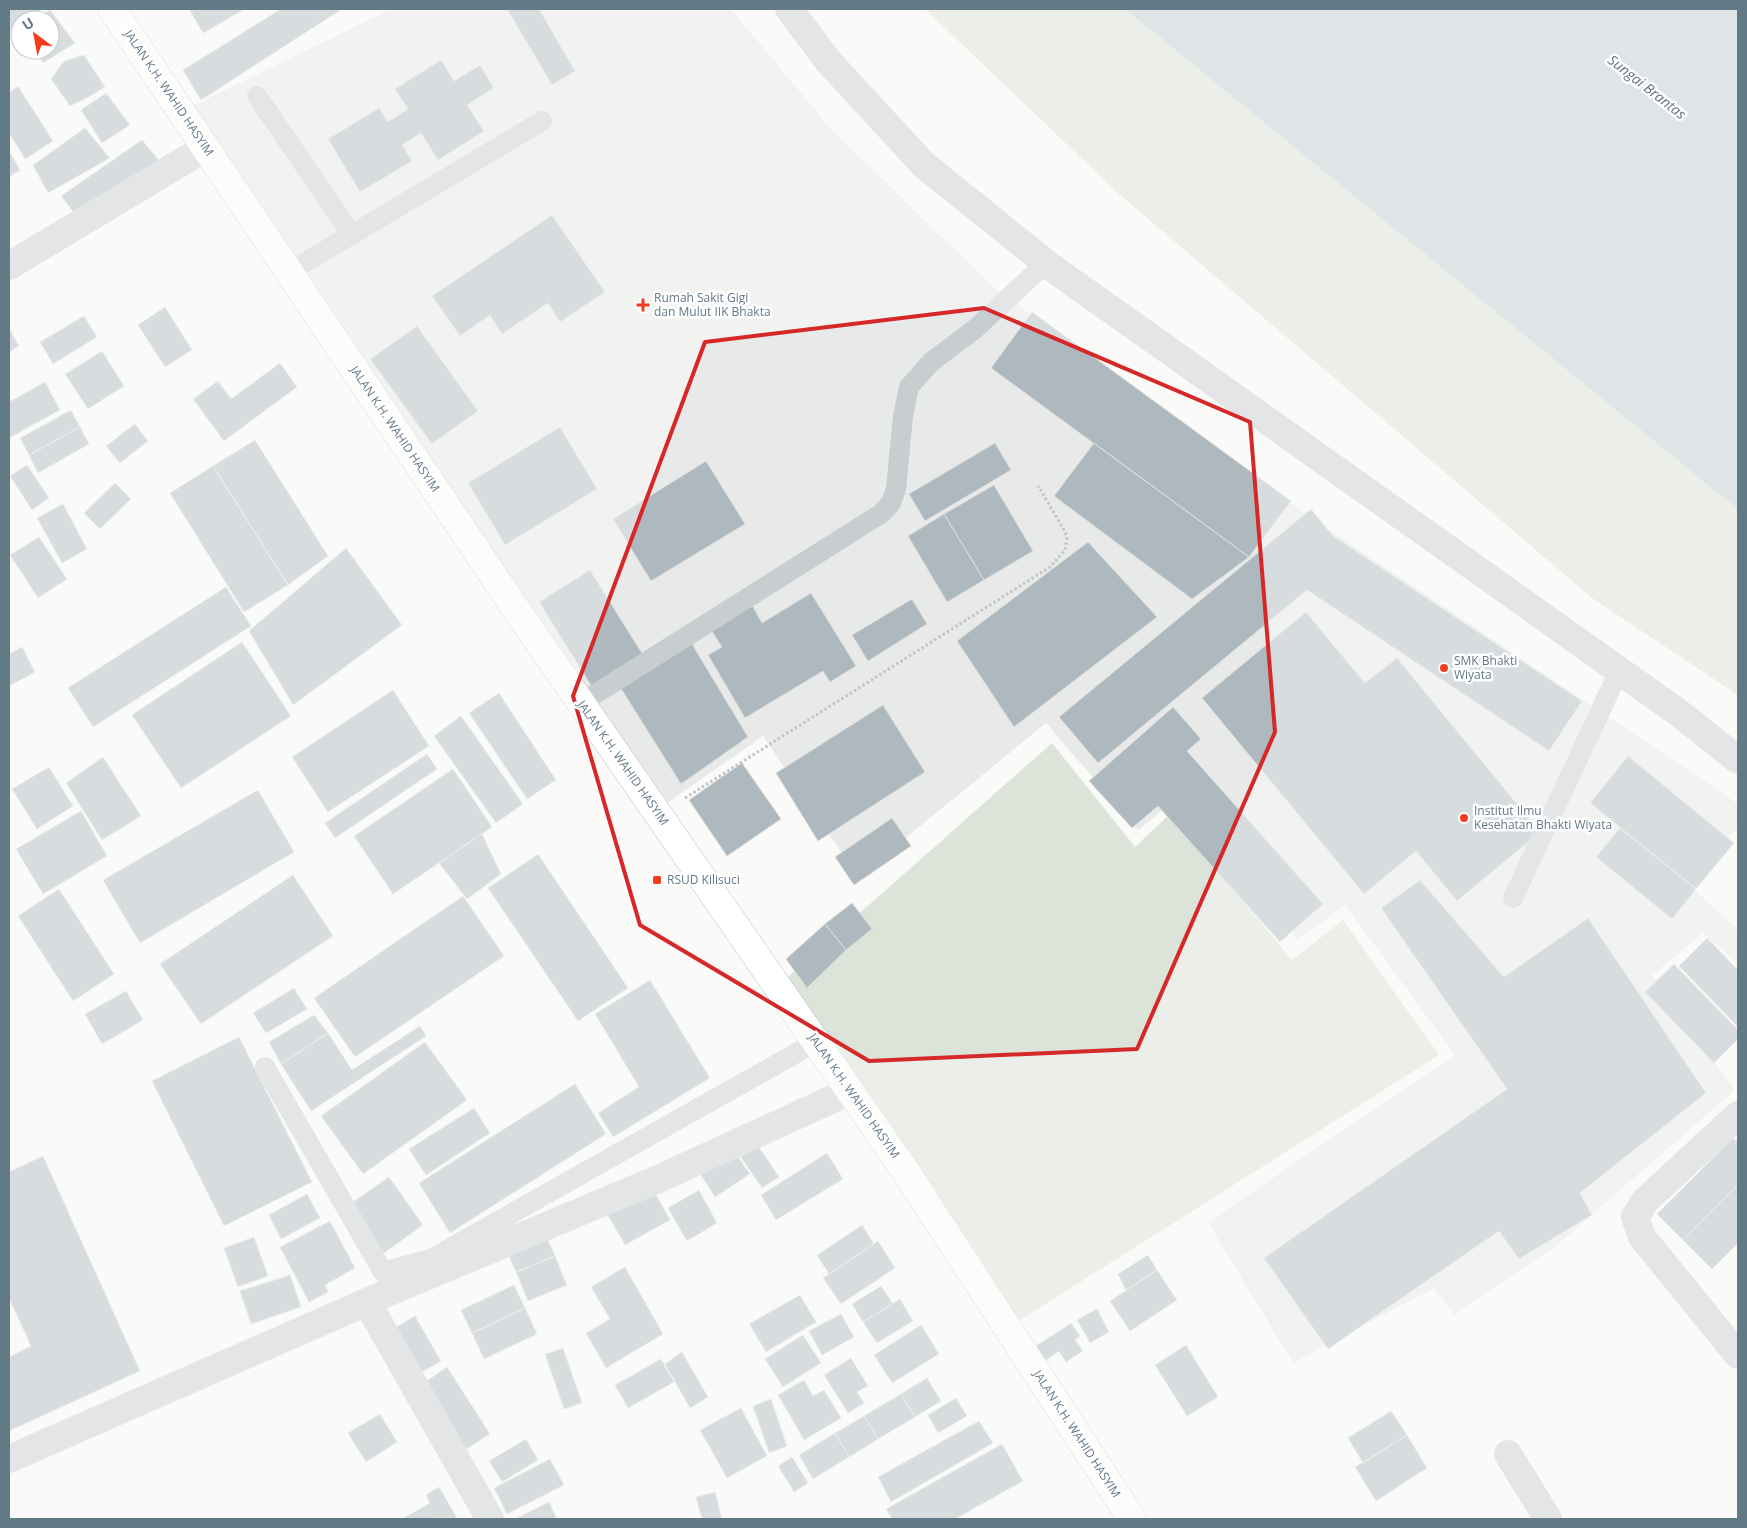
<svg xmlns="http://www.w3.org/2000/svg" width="1747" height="1528" viewBox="0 0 1747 1528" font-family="'Open Sans',sans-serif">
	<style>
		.built { fill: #e8eae9 }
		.green { fill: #dce3d8 }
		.water { fill: #becdd0 }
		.building { fill: #adb9be; stroke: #dcdcda }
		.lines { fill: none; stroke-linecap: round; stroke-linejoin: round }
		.secondary-casing { stroke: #b9c0c5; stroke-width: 29 }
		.path { stroke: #c1c5c6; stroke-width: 3; stroke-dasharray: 2.5 2.5; stroke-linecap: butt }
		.lane { stroke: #c8cdd0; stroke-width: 20 }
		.street { stroke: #c8cdd0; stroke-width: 28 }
		.secondary { stroke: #fff; stroke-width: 28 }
		.marked { fill: none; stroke: #d62828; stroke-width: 4; stroke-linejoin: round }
		.poi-dot { fill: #f53b1d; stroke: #fff; stroke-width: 2 }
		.labels { text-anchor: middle; stroke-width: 5; stroke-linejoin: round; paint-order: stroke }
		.street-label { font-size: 12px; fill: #627986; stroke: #fff }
		.poi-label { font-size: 12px; fill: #627986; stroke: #fff; text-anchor: start }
		.water-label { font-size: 14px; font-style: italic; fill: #5d787e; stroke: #fff }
	</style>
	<rect width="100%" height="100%" fill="#fafaf8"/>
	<path class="built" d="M391,9h340l99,119 163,159 312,226 433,291v24l-52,54 52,48v33l-35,-30 -51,42 83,115 -185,161 -96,64 -20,-27 -141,75 -85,-141 247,-167 -110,-150 -47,35 -123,-140 -37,30 -92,-107 -188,154 -95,-141 -103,72 -480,-696z"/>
	<path class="green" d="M925,9h200l613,500v186l-146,-97 -473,-404z
		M1052,743l83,104 35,-33 122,146 51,-40 96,135 -433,274 -224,-347z"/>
	<path class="water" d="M1125,9h613v500l-19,-15z"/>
	<path class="building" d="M9,9h33l-17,11h-5v3l-11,8z
		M189,9h56l-42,24z
		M281,9h61l-141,91 -18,-30z
		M507,9h32l36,62 -23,14z
		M50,10l25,33 -32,20 -8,-13h15v-30h-16z
		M84,55l21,32 -18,11 -17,8 -19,-27 13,-18z
		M441,60l13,21 26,-16 14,23 -27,17 17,26 -46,29 -17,-27 -19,12 10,16 -52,31 -32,-53 51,-31 9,14 20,-13 -13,-20z
		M18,86l35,55 -28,18 -16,-26v-40z
		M106,93l24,32 -28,18 -21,-33z
		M85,128l25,30 -62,35 -15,-28z
		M142,140l21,25 -87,50 -15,-19z
		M9,151l11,19 -11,7z
		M552,215l53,77 -45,30 -12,-19 -46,31 -12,-19 -30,21 -28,-40z
		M165,307l27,43 -27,17 -27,-42z
		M1032,312l259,189 -42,56 -258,-189z
		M84,316l13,21 -44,27 -13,-22z
		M417,326l61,85 -46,33 -62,-85z
		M9,328l10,18 -10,6z
		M102,351l22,35 -36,23 -23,-35z
		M280,363l17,24 -73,54 -31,-42 25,-18 13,18z
		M45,382l15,28 -51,28v-36z
		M71,410l9,17 -51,28 -9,-17z
		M135,424l13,17 -28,22 -14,-17z
		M80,427l9,17 -51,29 -9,-18z
		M560,427l37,62 -92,56 -37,-62z
		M255,440l73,116 -40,29 -75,-119z
		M995,443l16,27 -86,51 -16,-27z
		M1094,443l155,114 -57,42 -138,-103z
		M706,461l39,63 -94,57 -38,-62z
		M27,465l22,33 -17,12 -22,-34z
		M213,466l75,119 -44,27 -74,-119z
		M115,483l16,16 -31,30 -16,-16z
		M994,485l39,66 -49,29 -40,-66z
		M63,504l24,45 -25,14 -25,-45z
		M1311,509l21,26 250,166 -33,50 -242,-161 -209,173 -39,-46z
		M944,514l40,66 -37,22 -39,-66z
		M39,537l28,42 -29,19 -28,-43z
		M1088,542l69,75 -143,110 -57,-86z
		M346,548l56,77 -109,80 -44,-74z
		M590,570l53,85 -51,32 -53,-85z
		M226,587l25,39 -158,101 -25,-39z
		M811,593l45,73 -26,16 -7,-11 -78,47 -37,-63 14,-8 -11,-17 41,-25 10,18z
		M912,599l15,25 -59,37 -16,-26z
		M1306,612l59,71 32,-25 143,174 -83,69 -41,-50 -52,43 -162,-196z
		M689,639l59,98 -67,47 -61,-97z
		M242,642l49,74 -110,72 -49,-73z
		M22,647l13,25 -26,14v-32z
		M393,690l36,56 -101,66 -36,-55z
		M499,693l57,87 -29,19 -58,-86z
		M883,705l42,67 -107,69 -42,-68z
		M1173,707l28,32 -14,12 136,153 -43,38 -122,-136 -26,22 -43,-47z
		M461,716l62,88 -27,19 -62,-87z
		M427,754l10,15 -102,69 -10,-15z
		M1628,756l106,87 -38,46 -106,-86z
		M103,757l38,59 -39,24 -36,-57z
		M742,763l39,56 -54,37 -38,-56z
		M49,767l24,39 -36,23 -25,-40z
		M453,769l39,58 -99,67 -39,-58z
		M258,790l36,62 -154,91 -37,-63z
		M81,811l26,45 -64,38 -27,-45z
		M892,818l19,28 -57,39 -19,-28z
		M1620,828l76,61 -24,30 -76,-62z
		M482,834l19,40 -34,25 -28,-36z
		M538,854l90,134 -50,33 -90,-133z
		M293,875l40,61 -132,88 -41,-60z
		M1420,880l84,97 84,-59 118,175 -126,100 12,22 -73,44 -20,-28 -171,118 -64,-91 243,-169 -126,-181z
		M59,889l55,85 -41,27 -55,-85z
		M463,896l41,60 -149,101 -41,-59z
		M852,903l20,26 -26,21 -21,-26z
		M825,924l21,26 -39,38 -21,-29z
		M1707,938l31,32v57l-59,-61z
		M1674,964l64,66v9l-24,24 -69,-71z
		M650,980l60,98 -97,59 -15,-24 41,-26 -44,-73z
		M294,988l13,21 -41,24 -13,-20z
		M126,991l17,29 -41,24 -17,-30z
		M314,1015l14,18 -47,31 -12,-22z
		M420,1026l6,10 -115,75 -30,-47 47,-31 24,37z
		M239,1037l73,145 -88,44 -72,-145z
		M425,1042l42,58 -104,74 -42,-58z
		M575,1084l31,50 -156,99 -31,-50z
		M474,1108l16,25 -64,42 -17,-26z
		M1733,1138l5,4v43l-55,55 -26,-26z
		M755,1141l24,36 -17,11 -24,-35z
		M733,1150l17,24 -35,23 -16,-25z
		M827,1153l16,26 -67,41 -15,-25z
		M43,1156l97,215 -131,60v-74l22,-11 -22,-48v-126z
		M389,1177l34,48 -39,28 -34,-49z
		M1738,1185v58l-26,26 -29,-29z
		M651,1186l19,34 -45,25 -19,-33z
		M699,1190l18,33 -30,18 -19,-33z
		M307,1194l13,24 -39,21 -12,-24z
		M330,1221l25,47 -30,17 3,7 -19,10 -29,-55z
		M862,1225l12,19 -45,30 -12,-19z
		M544,1231l11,25 -39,16 -11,-25z
		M254,1237l14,39 -30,11 -14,-39z
		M878,1241l17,27 -54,36 -18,-26z
		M1148,1255l9,15 -31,20 -8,-16z
		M555,1256l12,29 -39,16 -12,-29z
		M625,1267l38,67 -57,34 -20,-35 24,-14 -19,-32z
		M1157,1270l20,30 -47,31 -20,-30z
		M290,1275l11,32 -50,17 -11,-33z
		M514,1285l11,23 -53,25 -11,-23z
		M881,1286l12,18 -30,18 -11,-18z
		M800,1295l16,27 -50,30 -17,-28z
		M900,1299l13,22 -36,22 -14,-21z
		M525,1308l12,26 -53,25 -12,-26z
		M1097,1309l12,23 -19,11 -13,-23z
		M841,1314l13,23 -32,18 -13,-24z
		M415,1316l26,45 -27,15 -26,-44z
		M1071,1323l9,13 -5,4 8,11 -17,11 -7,-11 -16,11 -10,-14z
		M921,1325l18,29 -47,29 -18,-28z
		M803,1335l18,28 -38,24 -18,-28z
		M1186,1345l32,52 -31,19 -32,-51z
		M563,1348l19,55 -18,6 -19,-55z
		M682,1352l26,45 -18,11 -25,-44z
		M851,1358l17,28 -11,6 7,11 -16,10 -24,-38z
		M661,1359l13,23 -46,26 -13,-23z
		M447,1367l43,67 -25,16 -44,-65z
		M927,1378l14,23 -26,16 -14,-23z
		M804,1380l9,16 11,-6 17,28 -37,22 -26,-45z
		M901,1394l14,23 -37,22 -14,-23z
		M956,1398l11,18 -29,17 -10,-18z
		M771,1399l16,47 -18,7 -16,-47z
		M741,1408l26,48 -40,22 -27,-48z
		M1391,1411l16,24 -44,28 -15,-25z
		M380,1414l17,28 -31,20 -18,-29z
		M864,1416l14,23 -29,18 -14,-24z
		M979,1421l14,22 -102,59 -13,-25z
		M835,1433l14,24 -36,22 -14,-24z
		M1407,1435l20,33 -51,33 -21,-34z
		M526,1439l12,21 -36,22 -13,-21z
		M1002,1444l21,37 -68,38h-63l-6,-10z
		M792,1457l16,26 -14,9 -16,-26z
		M550,1459l14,26 -57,29 -13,-26z
		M439,1487l18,31 -55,1 28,-16 -4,-8z
		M715,1492l7,27h-20l-6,-22z
		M549,1502l8,17h-42z"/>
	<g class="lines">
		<defs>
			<path id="secondary" d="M112,9l399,593 395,570 226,347"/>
		</defs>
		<use href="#secondary" class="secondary-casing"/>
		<path class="path" d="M685,798l365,-231 15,-17 2,-13 -4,-9 -25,-42"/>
		<path class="lane" d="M257,96l95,139
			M289,272l253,-151
			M581,703l301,-190 9,-10 5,-14 7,-73 6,-29 22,-25 44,-33 71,-66
			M1513,898l106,-227
			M265,1067l118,205 48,-13 385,-217"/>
		<path class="street" d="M789,9l40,53 95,103 127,102 628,446 59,47
			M9,266l196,-118
			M1738,1115l-93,86 -10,16 7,20 96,118
			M367,1302l123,217
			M1508,1454l40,65
			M9,1459l385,-169 262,-110 194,-89"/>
		<use href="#secondary" class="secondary"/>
	</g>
	<path d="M0 0H1747V1528H0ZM984,308l266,114 25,310 -138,317 -268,12 -229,-136 -67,-229 132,-354z" fill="#fafaf8" fill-opacity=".55" fill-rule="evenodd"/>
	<path class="marked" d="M984,308l266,114 25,310 -138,317 -268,12 -229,-136 -67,-229 132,-354z"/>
	<g class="poi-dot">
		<path d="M640.5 297.5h5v5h5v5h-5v5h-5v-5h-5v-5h5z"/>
		<circle cx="1444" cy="668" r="5"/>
		<circle cx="1464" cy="818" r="5"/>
		<rect x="652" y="875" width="10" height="10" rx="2.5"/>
	</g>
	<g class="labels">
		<g class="street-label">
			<text transform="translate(169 93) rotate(56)" y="4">JALAN K.H. WAHID HASYIM</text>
			<text transform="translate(395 429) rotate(56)" y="4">JALAN K.H. WAHID HASYIM</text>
			<text transform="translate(623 763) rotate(55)" y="4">JALAN K.H. WAHID HASYIM</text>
			<text transform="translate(854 1096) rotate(55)" y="4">JALAN K.H. WAHID HASYIM</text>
			<text transform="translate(1077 1434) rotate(57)" y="4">JALAN K.H. WAHID HASYIM</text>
		</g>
		<g class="poi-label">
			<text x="654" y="302">Rumah Sakit Gigi<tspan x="654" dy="14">dan Mulut IIK Bhakta</tspan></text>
			<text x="1454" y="665">SMK Bhakti<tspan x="1454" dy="14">Wiyata</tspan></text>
			<text x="1474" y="815">Institut Ilmu<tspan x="1474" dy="14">Kesehatan Bhakti Wiyata</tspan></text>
			<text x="667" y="884">RSUD Kilisuci</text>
		</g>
		<g class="water-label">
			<text transform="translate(1647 87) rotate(38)" y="5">Sungai Brantas</text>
		</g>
	</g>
	<rect width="1747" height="1528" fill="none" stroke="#627986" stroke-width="20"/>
	<g transform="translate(35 35) rotate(328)"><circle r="24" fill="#ffffff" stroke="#c0c9cf"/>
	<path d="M0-4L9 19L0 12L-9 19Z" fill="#f53b1d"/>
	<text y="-8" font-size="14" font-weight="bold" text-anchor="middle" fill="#627986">U</text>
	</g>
</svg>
